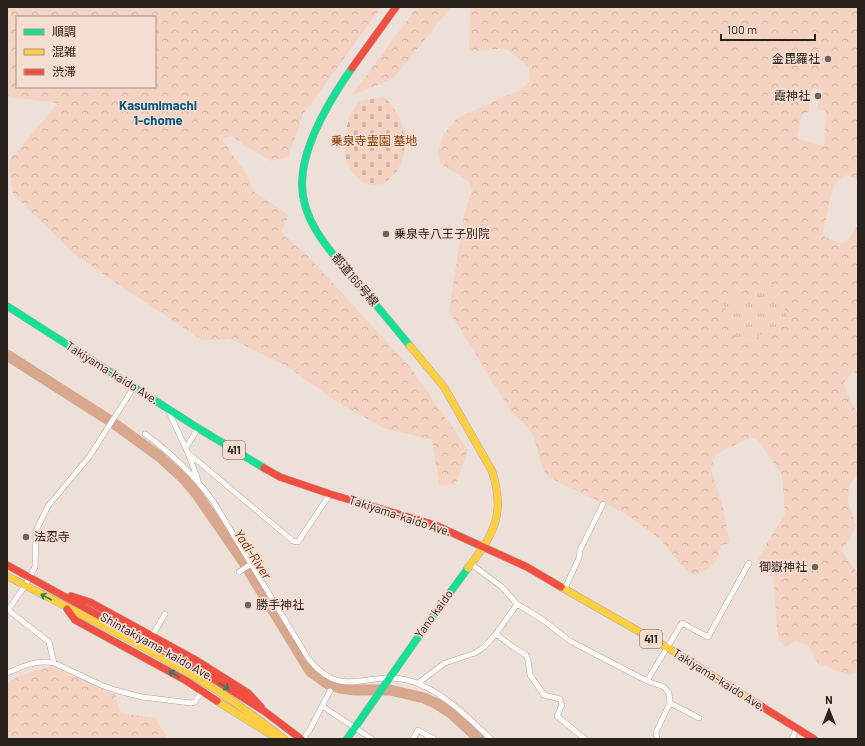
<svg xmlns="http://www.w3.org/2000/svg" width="865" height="746" viewBox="0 0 865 746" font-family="Barlow,'Noto Sans JP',sans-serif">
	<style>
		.grass { fill: url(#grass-tufts) }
		.forest { fill: url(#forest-crowns); fill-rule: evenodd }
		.cemetery { fill: url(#cemetery-stones) }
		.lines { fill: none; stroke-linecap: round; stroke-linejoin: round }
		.river { stroke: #d7a78e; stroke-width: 11 }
		.street-casing { stroke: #b3a8a3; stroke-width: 6 }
		.fast-casing { stroke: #b3a8a3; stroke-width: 8 }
		.slow-casing { stroke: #b3a8a3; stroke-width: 8 }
		.jam-casing { stroke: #b3a8a3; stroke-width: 8 }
		.street { stroke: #fcfaf9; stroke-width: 5 }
		.fast { stroke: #16e098; stroke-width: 7 }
		.slow { stroke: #ffcf43; stroke-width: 7 }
		.jam { stroke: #f24e42; stroke-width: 7 }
		.oneway { stroke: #20815a }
		.poi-dot { fill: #6e645f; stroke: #f5ddd1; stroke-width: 1.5 }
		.labels { text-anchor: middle; stroke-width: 3.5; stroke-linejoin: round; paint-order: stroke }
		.shield { fill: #f5ddd1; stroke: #675a53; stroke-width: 1 }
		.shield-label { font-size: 11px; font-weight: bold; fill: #2a221d }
		.poi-label { font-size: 12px; fill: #2a221d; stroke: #f5ddd1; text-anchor: end }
		.park-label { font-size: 12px; fill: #883d06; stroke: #f5ddd1 }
		.street-label { font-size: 12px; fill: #2a221d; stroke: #f5ddd1 }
		.neighbourhood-label { font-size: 13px; font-weight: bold; fill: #085783; stroke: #f5ddd1 }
		.water-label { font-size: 13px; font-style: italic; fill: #723713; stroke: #f5ddd1 }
	</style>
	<defs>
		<pattern id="grass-tufts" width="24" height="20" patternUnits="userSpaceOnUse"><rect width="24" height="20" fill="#f4d3c3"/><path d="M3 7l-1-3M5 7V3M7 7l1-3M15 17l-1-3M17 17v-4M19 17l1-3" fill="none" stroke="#d1b5a7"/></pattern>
		<pattern id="forest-crowns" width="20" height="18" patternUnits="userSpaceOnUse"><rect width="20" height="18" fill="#f4d3c3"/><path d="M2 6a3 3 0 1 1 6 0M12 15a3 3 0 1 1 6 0" fill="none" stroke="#d1b5a7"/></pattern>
		<pattern id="cemetery-stones" width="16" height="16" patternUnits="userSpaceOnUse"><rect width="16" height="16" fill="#f4d3c3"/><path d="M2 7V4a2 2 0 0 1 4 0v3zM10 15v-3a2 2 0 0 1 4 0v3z" fill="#d1b5a7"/></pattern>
	</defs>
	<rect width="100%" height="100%" fill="#ede0d9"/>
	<path class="grass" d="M771,286h3l16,35 -1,3 -47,18h-3l-15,-36v-3z"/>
	<path class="forest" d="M7,7h374l-78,108 -15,42 -17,4 -26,-15 -13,-10 -11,2 25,36 8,18 35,23 -8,18 25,21 104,113 58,83 -13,35 -16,-1 -7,-44 -48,-12 -47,-26 -49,-35 -57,-28 -29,1 -82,-54 -47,-33 -60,-59 -5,-32 50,-59 -51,-6zM17,17h138v70h-138z
		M417,7h34l-57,71 -43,18z
		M468,7h390v175l-5,-5 -7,-2 -9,7 -4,6 -10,44 2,5 15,6 7,-1 11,-17v149l-5,-2 -9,10 2,10 12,23v58l-9,13 -1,15 8,25 -14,25 16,23v99l-10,2 -30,-12 -10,-18 -13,-4 -9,6 -7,-6 -2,-13 -4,-51 -16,-14 10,-20 18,-29 -3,-39 -24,-35 -9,-2 -33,16 -5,15 11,34 8,40 -9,2c-4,20 -7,20 -25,30l-9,-4 -28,-33 -33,-24 -78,-37c-9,-12 -9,-27 -15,-41 -5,-12 -18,-18 -25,-29l-59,-96 15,-96 8,-25 -3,-9 -21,-12 -8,-7 -2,-10 5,-16 14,-18 65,-29 8,-8 -1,-13c-6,-5 -13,-13 -20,-17 -14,-7 -27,5 -40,-2l1,-41zM814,89l7,1 2,3c-1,6 -5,10 -6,16l9,2 -2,35h-1l-24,-7 -2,-3 5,-22 7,-2 1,-19zM771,286h3l16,35 -1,3 -46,18h-4l-15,-36v-3z
		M51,666l64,28 5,19 35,5 13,21h-161v-55l9,-7z"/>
	<path class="cemetery" d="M384,97l9,10 8,13 4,17 -1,18 -6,15 -14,14 -11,1 -10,-2 -10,-10 -7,-12 -2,-24 6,-22 9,-14z"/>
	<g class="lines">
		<path class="river" d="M7,355l105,67 48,35 24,22 12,14 47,68 67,110 18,13 12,4 15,2h35l34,8 13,6 14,9 28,26"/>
		<defs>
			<path id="street" d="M168,410l20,43 10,27
				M145,434c26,19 49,41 68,67l95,157c34,44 59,12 99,22 31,7 61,37 84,59
				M186,448l12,-20
				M188,453l105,88 5,1 32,-48
				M471,564l31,23 15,17 26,16 27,21 77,40 17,6 5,6 1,10 -14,29 1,7
				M239,572l12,-8
				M565,588l14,-30 1,-8 23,-46
				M496,634l17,13 13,8 2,5 2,15 14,20 16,4 2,6 -5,11 28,23
				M152,636l13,-22
				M54,663l-5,-21 -41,-32 17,-24 10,-19 1,-36 12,-25 41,-49 45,-70
				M7,673c15,-6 30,-14 47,-10l47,22 14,5 27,7 49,6 4,-1 7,-11
				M647,681l35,-58 26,14 41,-74
				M418,683l27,-20 30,-10 9,-6 12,-13 21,-30
				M670,703l29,15
				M322,706l50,33
				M303,739l6,-8 21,-40
				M413,739l5,-9 16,9
				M792,739l5,-11"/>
			<path id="fast" d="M352,68c-21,30 -50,78 -50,116 0,41 33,72 57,101 17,20 34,40 51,61
				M7,306l191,122 66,40
				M347,739l83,-119 38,-52"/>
			<path id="slow" d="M410,346l34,41 48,84c14,43 2,63 -24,97
				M7,576c71,37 143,72 211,115 23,15 44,31 66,48
				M561,587l107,61 88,55
				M217,701l61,38"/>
			<path id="jam" d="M352,68l44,-61
				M264,468l16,9 50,17 105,31 92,42 34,20
				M7,565l202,111 55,35 37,28
				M71,596l19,6 104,57 54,34 13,14
				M67,609l8,11 110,60 32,21
				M756,703l58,36"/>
		</defs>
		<use href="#street" class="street-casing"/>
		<use href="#fast" class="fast-casing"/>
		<use href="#slow" class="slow-casing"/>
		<use href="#jam" class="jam-casing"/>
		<use href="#street" class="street"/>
		<use href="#fast" class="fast"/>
		<use href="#slow" class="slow"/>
		<use href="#jam" class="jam"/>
	</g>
	<defs><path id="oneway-shaft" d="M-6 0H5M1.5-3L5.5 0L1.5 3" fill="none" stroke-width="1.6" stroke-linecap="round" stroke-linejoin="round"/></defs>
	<g class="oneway">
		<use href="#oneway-shaft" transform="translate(46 597) rotate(-152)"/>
		<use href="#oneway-shaft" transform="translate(174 674) rotate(-150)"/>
		<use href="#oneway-shaft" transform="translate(224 686) rotate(32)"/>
	</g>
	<g class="poi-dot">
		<circle cx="828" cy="59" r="4"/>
		<circle cx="818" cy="96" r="4"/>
		<circle cx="386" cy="234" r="4"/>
		<circle cx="26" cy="537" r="4"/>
		<circle cx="815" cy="567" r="4"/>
		<circle cx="248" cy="605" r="4"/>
	</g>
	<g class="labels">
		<g class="shield">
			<rect x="223" y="441" width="22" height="18" rx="3"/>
			<rect x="640" y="630" width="22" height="18" rx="3"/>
		</g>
		<g class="shield-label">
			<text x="234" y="454">411</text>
			<text x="651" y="643">411</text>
		</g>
		<g class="poi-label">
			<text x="820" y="63">金毘羅社</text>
			<text x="810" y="100">霞神社</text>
			<text x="394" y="238" text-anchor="start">乗泉寺八王子別院</text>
			<text x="34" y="541" text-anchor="start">法忍寺</text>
			<text x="807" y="571">御嶽神社</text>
			<text x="256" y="609" text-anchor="start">勝手神社</text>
		</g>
		<g class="park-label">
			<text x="374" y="145">乗泉寺霊園 墓地</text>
		</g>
		<g class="street-label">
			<text transform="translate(355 280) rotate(50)" y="4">都道166号線</text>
			<text transform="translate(112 373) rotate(32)" y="4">Takiyama-kaido Ave.</text>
			<text transform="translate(400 516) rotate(18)" y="4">Takiyama-kaido Ave.</text>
			<text transform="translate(434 614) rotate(-54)" y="4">Yano kaido</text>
			<text transform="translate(157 647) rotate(29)" y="4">Shintakiyama-kaido Ave.</text>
			<text transform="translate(719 680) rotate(32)" y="4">Takiyama-kaido Ave.</text>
		</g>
		<g class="neighbourhood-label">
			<text x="158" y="110">Kasumimachi<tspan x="158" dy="15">1-chome</tspan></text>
		</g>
		<g class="water-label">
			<text transform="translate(253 554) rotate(57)" y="5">Yadi-River</text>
		</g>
	</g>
	<rect width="865" height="746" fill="none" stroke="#2a221d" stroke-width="16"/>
	<rect x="16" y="16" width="140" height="72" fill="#f5ddd1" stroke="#a49289"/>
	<rect x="24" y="29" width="20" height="6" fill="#16e098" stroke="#a49289"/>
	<text x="52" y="36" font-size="12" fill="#2a221d">順調</text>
	<rect x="24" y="49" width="20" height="6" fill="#ffcf43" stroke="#a49289"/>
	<text x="52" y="56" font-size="12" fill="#2a221d">混雑</text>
	<rect x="24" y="69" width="20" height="6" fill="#f24e42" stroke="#a49289"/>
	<text x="52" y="76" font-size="12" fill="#2a221d">渋滞</text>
	<g transform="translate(829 710)" stroke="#f5ddd1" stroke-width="3" paint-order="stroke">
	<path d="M0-3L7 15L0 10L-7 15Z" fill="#2a221d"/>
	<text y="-6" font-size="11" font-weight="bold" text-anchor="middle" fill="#2a221d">N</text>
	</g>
	<path d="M721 34v6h94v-6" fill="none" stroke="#2a221d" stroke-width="2"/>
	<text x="727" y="34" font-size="12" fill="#2a221d" stroke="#f5ddd1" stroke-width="3" paint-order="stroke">100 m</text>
</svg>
